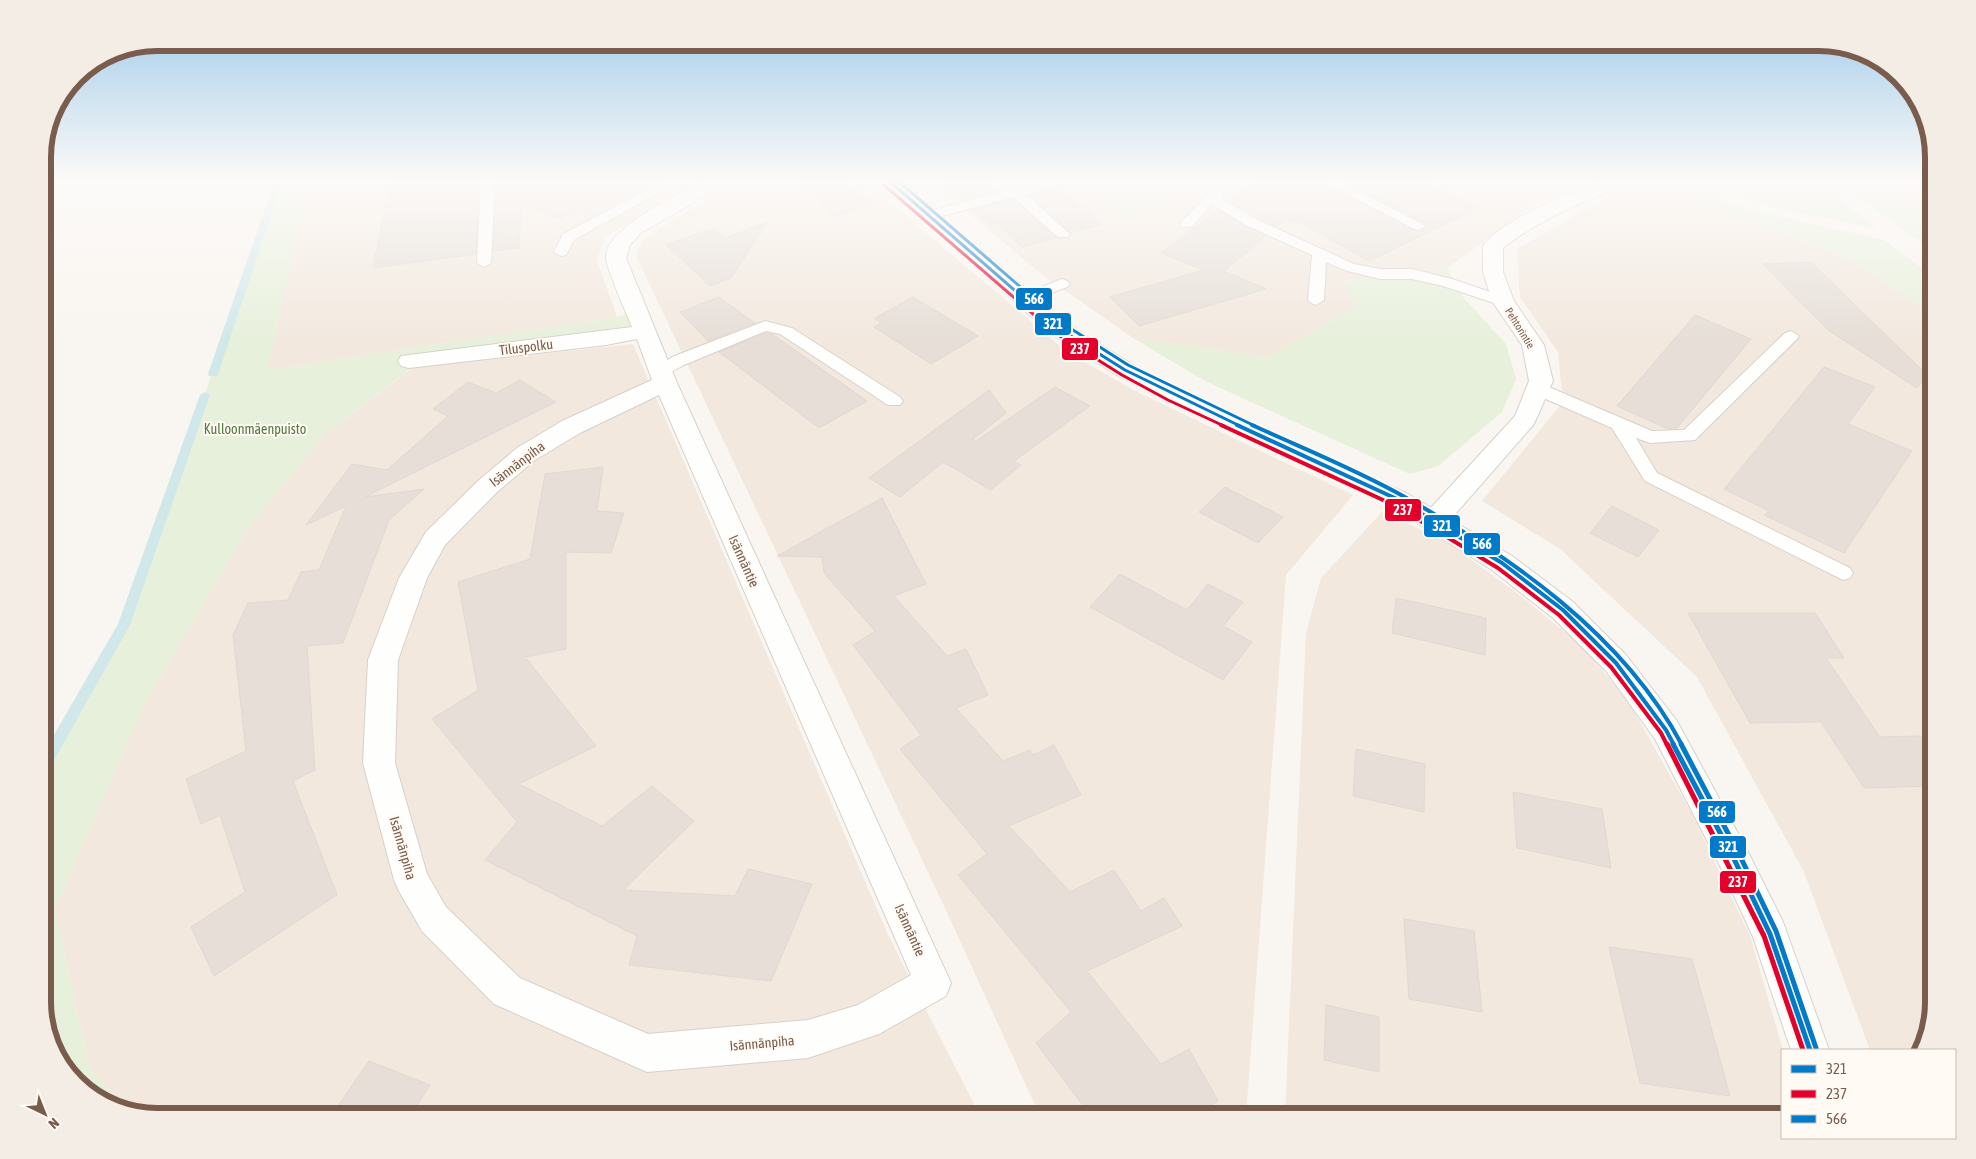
<svg xmlns="http://www.w3.org/2000/svg" width="1976" height="1159" viewBox="0 0 1976 1159" font-family="'Asap Condensed',sans-serif">
	<style>
		.residential { fill: #f2e8de }
		.green { fill: #e7f0db }
		.lines { fill: none; stroke-linecap: round; stroke-linejoin: round }
		.stream { fill: #d0e8ea; fill-rule: evenodd }
		.building { fill: #e6ded7; stroke: #e2d8d2 }
		.service-casing { stroke: #d7d1cb; stroke-width: 2 }
		.minor-casing { stroke: #d7d1cb; stroke-width: 2 }
		.tertiary-casing { stroke: #d7d1cb; stroke-width: 2 }
		.service { fill: #fefefd; fill-rule: evenodd }
		.minor { fill: #fefefd; fill-rule: evenodd }
		.tertiary { fill: #fefefd; fill-rule: evenodd }
		.bus-1-far2-casing { stroke: #fffaf3; stroke-width: 6 }
		.bus-1-far1-casing { stroke: #fffaf3; stroke-width: 8 }
		.bus-1-casing { stroke: #fffaf3; stroke-width: 9 }
		.bus-2-far2-casing { stroke: #fffaf3; stroke-width: 6 }
		.bus-2-far1-casing { stroke: #fffaf3; stroke-width: 8 }
		.bus-2-casing { stroke: #fffaf3; stroke-width: 9 }
		.bus-3-far2-casing { stroke: #fffaf3; stroke-width: 6 }
		.bus-3-far1-casing { stroke: #fffaf3; stroke-width: 8 }
		.bus-3-casing { stroke: #fffaf3; stroke-width: 9 }
		.bus-1-far2 { stroke: #007ac9; stroke-width: 3 }
		.bus-1-far1 { stroke: #007ac9; stroke-width: 4 }
		.bus-1 { stroke: #007ac9; stroke-width: 5 }
		.bus-2-far2 { stroke: #e4002b; stroke-width: 3 }
		.bus-2-far1 { stroke: #e4002b; stroke-width: 4 }
		.bus-2 { stroke: #e4002b; stroke-width: 5 }
		.bus-3-far2 { stroke: #007ac9; stroke-width: 3 }
		.bus-3-far1 { stroke: #007ac9; stroke-width: 4 }
		.bus-3 { stroke: #007ac9; stroke-width: 5 }
		.labels { text-anchor: middle; stroke-width: 4; stroke-linejoin: round; paint-order: stroke }
		.far-street-label { font-size: 11px; fill: #7a5c4d; stroke: #fffaf3 }
		.street-label { font-size: 14px; fill: #7a5c4d; stroke: #fffaf3 }
		.park-label { font-size: 14px; fill: #537a41; stroke: #fffaf3 }
		.rim { fill: none; stroke: #7a5c4d; stroke-width: 6 }
		.line-badge { stroke: #fffaf3; stroke-width: 2 }
		.badge-label { font-size: 14px; text-anchor: middle; font-weight: bold; fill: #fff }
	</style>
	<rect width="100%" height="100%" fill="#f9f5f0"/>
	<path class="residential" d="M313,180h389l-97,57 -8,23 20,57 -350,53 27,-124z
		M740,180h128l44,41 155,131 70,40 216,103 -67,80 -40,541h-206l-95,-208 -308,-650 1,-9 5,-8 12,-10z
		M929,180h669l-66,27 -85,61 -103,13 10,27 -87,49 -134,-19 -93,-65z
		M1655,181l200,80 78,55v686l-12,48h-51l-66,-178 -107,-195 -137,-128 -78,-48 81,-99 -5,-50 -38,-55 -3,-48 85,-49z
		M633,344l256,593 91,179h-823l-32,-8 -36,-41 -34,-158 90,-207 103,-174 77,-94 89,-67z
		M1383,511l68,34 66,48 65,53 46,55 64,113 58,122 33,114 -1,66h-497l21,-483 15,-55z"/>
	<path class="green" d="M279,180h34l-19,66 -27,124 350,-53 19,-6 7,20 -44,15 -186,21 -88,67 -77,94 -103,174 -90,207 34,158 36,41 -25,-7 -38,-36 -19,-56v-242l82,-142z
		M1662,180h10l78,30 134,30 49,36v40l-78,-55 -200,-80z
		M1701,180h115l61,49 -108,-23z
		M1835,180h77l21,13v58z
		M1142,186l14,5 5,-3 51,-1 -2,6 -19,5h-23l-44,16 -21,-17z
		M1447,268l17,30 42,46 10,35 -14,33 -64,54 -28,8 -205,-93 -72,-43 134,19 87,-49 -10,-27z"/>
	<g class="lines">
		<path class="stream" d="M275,180h8l-65,194 -1,2h-8l-1,-2z
			M205,392l5,3 -80,230 -82,146 -5,2v-19l75,-130 82,-229z"/>
	</g>
	<path class="building" d="M390,180h89l-3,74 -103,14z
		M497,180h166l-68,35 -16,-7 -19,11 -39,-17 -2,46 -26,3z
		M794,180h51l28,23 -38,13z
		M942,180h42l12,11 -33,9z
		M1257,180h61l101,52 9,-7 -88,-45h82l56,28 -109,53 -72,-40 -3,2 -8,-4 -9,8 -48,-26z
		M1058,187l43,37 -30,9 -42,-38z
		M1013,199l43,39 -34,9 -25,-24 -7,2 -17,-15z
		M1218,210l48,26 -42,35 42,18 -127,37 -29,-29 93,-27 -42,-17z
		M768,222l-37,56 -21,8 -44,-41 48,-17 11,10z
		M1811,262l116,113 -10,13 -89,-58 -65,-66z
		M719,297l36,26 -47,18 -28,-29z
		M913,297l65,39 -47,28 -57,-37 7,-4 -6,-5z
		M1695,315l56,24 -74,89 -9,1 -51,-23z
		M766,333l6,1 95,67 -48,27 -100,-76z
		M1824,367l51,20 -27,37 64,27 -68,102 -80,-38 5,-4 -45,-22z
		M520,380l36,22 -191,95 59,-8 -35,31 -46,123 -36,3 8,124 -22,11 44,114 -123,81 -23,-49 54,-35 -25,-77 -19,9 -15,-45 60,-28 -13,-116 15,-32 40,-3 13,-28 18,-2 27,-64 -40,19 46,-61 35,6 61,-54 -15,-7 35,-27 28,11z
		M1055,387l35,19 -76,55 7,4 -30,25 -48,-28 -43,35 -31,-19 120,-88 17,23 -33,26 3,2z
		M603,467l-6,44 27,2 -13,40 -45,-1v97l-41,8 71,89 -77,38 83,42 50,-40 42,35 -71,69 112,6 13,-27 64,15 -41,97 -142,-16 8,-29 -152,-76 32,-38 -85,-103 46,-29 -20,-108 72,-23 15,-85z
		M1225,487l58,30 -25,26 -59,-31z
		M882,498l44,86 -32,12 53,60 19,-7 22,46 -32,13 47,53 27,-11 3,5 21,-10 27,50 -72,31 61,66 44,-22 27,41 23,-13 18,28 -95,45 74,93 28,-15 29,52 -24,15h-103l-55,-73 35,-31 -113,-137 29,-21 -87,-105 21,-14 -68,-90 22,-14 -51,-58 -2,-16 -45,-1z
		M1612,506l47,24 -21,27 -48,-24z
		M1120,574l67,36 21,-26 35,18 -20,24 29,16 -29,38 -133,-73z
		M1396,598l90,20 -1,37 -93,-22z
		M1688,613h127l29,45h-18l54,79 40,-1 13,18v32l-69,2 -43,-66 -71,1z
		M1356,749l69,15 -1,48 -71,-16z
		M1513,792l89,17 9,59 -94,-20z
		M1404,919l70,12 8,81 -73,-13z
		M1609,947l83,12 38,137 -90,-13z
		M1326,1005l53,12v55l-55,-12z
		M369,1061l61,24 -20,31h-79z"/>
	<g class="lines">
		<defs>
			<path id="service" d="M481,180h14l-4,83 -7,4 -7,-4z
				M666,180h16l-108,60 -8,15 -5,1 -7,-4 9,-18z
				M986,180h15l14,8 32,-8h20l-1,3 -41,11 45,40 -2,3h-10l-45,-40 -85,23 -7,-4 2,-3 77,-21z
				M1222,180h14l-15,15 4,6 31,18 98,45 26,5h32l40,10 56,19 3,3 -8,5 -60,-20 -31,-7h-32l-36,-9 -18,-8 -2,38 -8,5 -5,-2 -3,-3 4,-45 -66,-30 -34,-21 -20,23h-10l-2,-3 2,-3z
				M1320,180h17l89,46 -7,4 -5,-1z
				M1062,279l5,2 3,3 -3,3 -43,17 -8,-5 3,-3z
				M765,321l27,7 108,69 3,4 -3,4h-12l-108,-71 -14,-3 -82,34 -18,10h-12l-2,-4 20,-14z
				M1791,331l8,5 -2,3 -102,101 -45,3 -14,-5 21,35 193,95 3,5 -3,5 -7,2 -198,-99 -33,-53 -80,-35 -2,-4 2,-4h12l108,46 32,-1 101,-97z"/>
			<path id="minor" d="M706,180h22l-2,4 -85,49 -11,12 -4,13 51,125 274,600 -5,13 -67,38 -71,24 -161,14 -153,-68 -72,-73 -23,-40 -5,-11 -31,-117 5,-103 31,-82 27,-46 53,-52 38,-32 45,-27 90,-41 -15,-41 -31,6 -197,23 -8,-2 -3,-5 3,-5 231,-29c-5,-13 -26,-59 -26,-69 -1,-31 76,-65 100,-78zM659,395l252,580 -53,30 -50,15 -160,14 -128,-56 -74,-71 -19,-33 -32,-111 3,-103 29,-82 18,-33 52,-53 38,-32 45,-27z
				M1606,180h26l-2,4c-46,16 -88,34 -127,64v24l11,29 30,44 9,36 -19,43 -90,103 -9,2 -9,-2 -4,-7 4,-7 89,-97 14,-35 -7,-36 -30,-44 -9,-29v-26c19,-27 92,-55 123,-66z"/>
			<path id="tertiary" d="M879,180h20l167,143 67,42 46,24 229,105 104,62 61,46 53,53 51,66 69,127 37,74 46,128h-38l-38,-113 -31,-67 -67,-131 -49,-68 -53,-53 -61,-48 -102,-64 -227,-107 -46,-24 -67,-42z"/>
		</defs>
		<use href="#service" class="service-casing"/>
		<use href="#minor" class="minor-casing"/>
		<use href="#tertiary" class="tertiary-casing"/>
		<use href="#service" class="service"/>
		<use href="#minor" class="minor"/>
		<use href="#tertiary" class="tertiary"/>
		<defs>
			<path id="bus-1-far2" d="M888,180l170,148 67,42 115,56"/>
			<path id="bus-1-far1" d="M1237,425l162,75 103,63 61,47 53,53 50,67 8,15"/>
			<path id="bus-1" d="M1673,744l61,115 36,75 40,116"/>
			<path id="bus-2-far2" d="M884,185l171,148 67,42 46,25 56,26"/>
			<path id="bus-2-far1" d="M1221,425l175,81 102,62 61,47 52,52 50,66 6,12"/>
			<path id="bus-2" d="M1667,744l97,192 39,114"/>
			<path id="bus-3-far2" d="M897,180l165,143 66,42 127,61"/>
			<path id="bus-3-far1" d="M1252,425c50,23 103,44 151,71 107,60 220,138 279,249"/>
			<path id="bus-3" d="M1681,744l59,112 36,75 40,117"/>
		</defs>
		<use href="#bus-1-far2" class="bus-1-far2-casing"/>
		<use href="#bus-1-far1" class="bus-1-far1-casing"/>
		<use href="#bus-1" class="bus-1-casing"/>
		<use href="#bus-2-far2" class="bus-2-far2-casing"/>
		<use href="#bus-2-far1" class="bus-2-far1-casing"/>
		<use href="#bus-2" class="bus-2-casing"/>
		<use href="#bus-3-far2" class="bus-3-far2-casing"/>
		<use href="#bus-3-far1" class="bus-3-far1-casing"/>
		<use href="#bus-3" class="bus-3-casing"/>
		<use href="#bus-1-far2" class="bus-1-far2"/>
		<use href="#bus-1-far1" class="bus-1-far1"/>
		<use href="#bus-1" class="bus-1"/>
		<use href="#bus-2-far2" class="bus-2-far2"/>
		<use href="#bus-2-far1" class="bus-2-far1"/>
		<use href="#bus-2" class="bus-2"/>
		<use href="#bus-3-far2" class="bus-3-far2"/>
		<use href="#bus-3-far1" class="bus-3-far1"/>
		<use href="#bus-3" class="bus-3"/>
	</g>
	<linearGradient id="sky" x2="0" y2="1"><stop stop-color="#9ec9e9"/><stop offset="0.53" stop-color="#fcfaf8"/><stop offset="1" stop-color="#fcfaf8" stop-opacity="0"/></linearGradient>
	<rect width="1976" height="342" fill="url(#sky)"/>
	<g class="labels">
		<g class="far-street-label">
			<text transform="translate(1520 328) rotate(58)" y="4">Pehtorintie</text>
		</g>
		<g class="street-label">
			<text transform="translate(526 347) rotate(-7)" y="5">Tiluspolku</text>
			<text transform="translate(517 464) rotate(-37)" y="5">Isännänpiha</text>
			<text transform="translate(744 561) rotate(66)" y="5">Isännäntie</text>
			<text transform="translate(403 848) rotate(74)" y="5">Isännänpiha</text>
			<text transform="translate(910 930) rotate(66)" y="5">Isännäntie</text>
			<text transform="translate(762 1043) rotate(-5)" y="5">Isännänpiha</text>
		</g>
		<g class="park-label">
			<text x="255" y="434">Kulloonmäenpuisto</text>
		</g>
	</g>
	<path d="M0 0H1976V1159H0ZM157 51H1819A106 106 0 0 1 1925 157V1002A106 106 0 0 1 1819 1108H157A106 106 0 0 1 51 1002V157A106 106 0 0 1 157 51Z" fill="#f4ede6" fill-rule="evenodd"/>
	<path class="rim" d="M157 51H1819A106 106 0 0 1 1925 157V1002A106 106 0 0 1 1819 1108H157A106 106 0 0 1 51 1002V157A106 106 0 0 1 157 51Z"/>
	<g class="line-badge">
		<rect x="1015" y="287" width="38" height="24" rx="5" fill="#007ac9"/>
		<rect x="1034" y="312" width="38" height="24" rx="5" fill="#007ac9"/>
		<rect x="1061" y="337" width="38" height="24" rx="5" fill="#e4002b"/>
		<rect x="1384" y="498" width="38" height="24" rx="5" fill="#e4002b"/>
		<rect x="1423" y="514" width="38" height="24" rx="5" fill="#007ac9"/>
		<rect x="1463" y="532" width="38" height="24" rx="5" fill="#007ac9"/>
		<rect x="1698" y="800" width="38" height="24" rx="5" fill="#007ac9"/>
		<rect x="1709" y="835" width="38" height="24" rx="5" fill="#007ac9"/>
		<rect x="1719" y="870" width="38" height="24" rx="5" fill="#e4002b"/>
	</g>
	<g class="badge-label">
		<text x="1034" y="304">566</text>
		<text x="1053" y="329">321</text>
		<text x="1080" y="354">237</text>
		<text x="1403" y="515">237</text>
		<text x="1442" y="531">321</text>
		<text x="1482" y="549">566</text>
		<text x="1717" y="817">566</text>
		<text x="1728" y="852">321</text>
		<text x="1738" y="887">237</text>
	</g>
	<rect x="1781" y="1049" width="175" height="90" fill="#fffaf3" stroke="#cabbb1"/>
	<rect x="1791" y="1065" width="25" height="8" fill="#007ac9" stroke="#cabbb1"/>
	<text x="1826" y="1074" font-size="15" fill="#7a5c4d">321</text>
	<rect x="1791" y="1090" width="25" height="8" fill="#e4002b" stroke="#cabbb1"/>
	<text x="1826" y="1099" font-size="15" fill="#7a5c4d">237</text>
	<rect x="1791" y="1115" width="25" height="8" fill="#007ac9" stroke="#cabbb1"/>
	<text x="1826" y="1124" font-size="15" fill="#7a5c4d">566</text>
	<g transform="translate(45 1114) rotate(137)" stroke="#fffaf3" stroke-width="4" paint-order="stroke">
	<path d="M0-4L9 19L0 12L-9 19Z" fill="#7a5c4d"/>
	<text y="-8" font-size="14" font-weight="bold" text-anchor="middle" fill="#7a5c4d">N</text>
	</g>
</svg>
